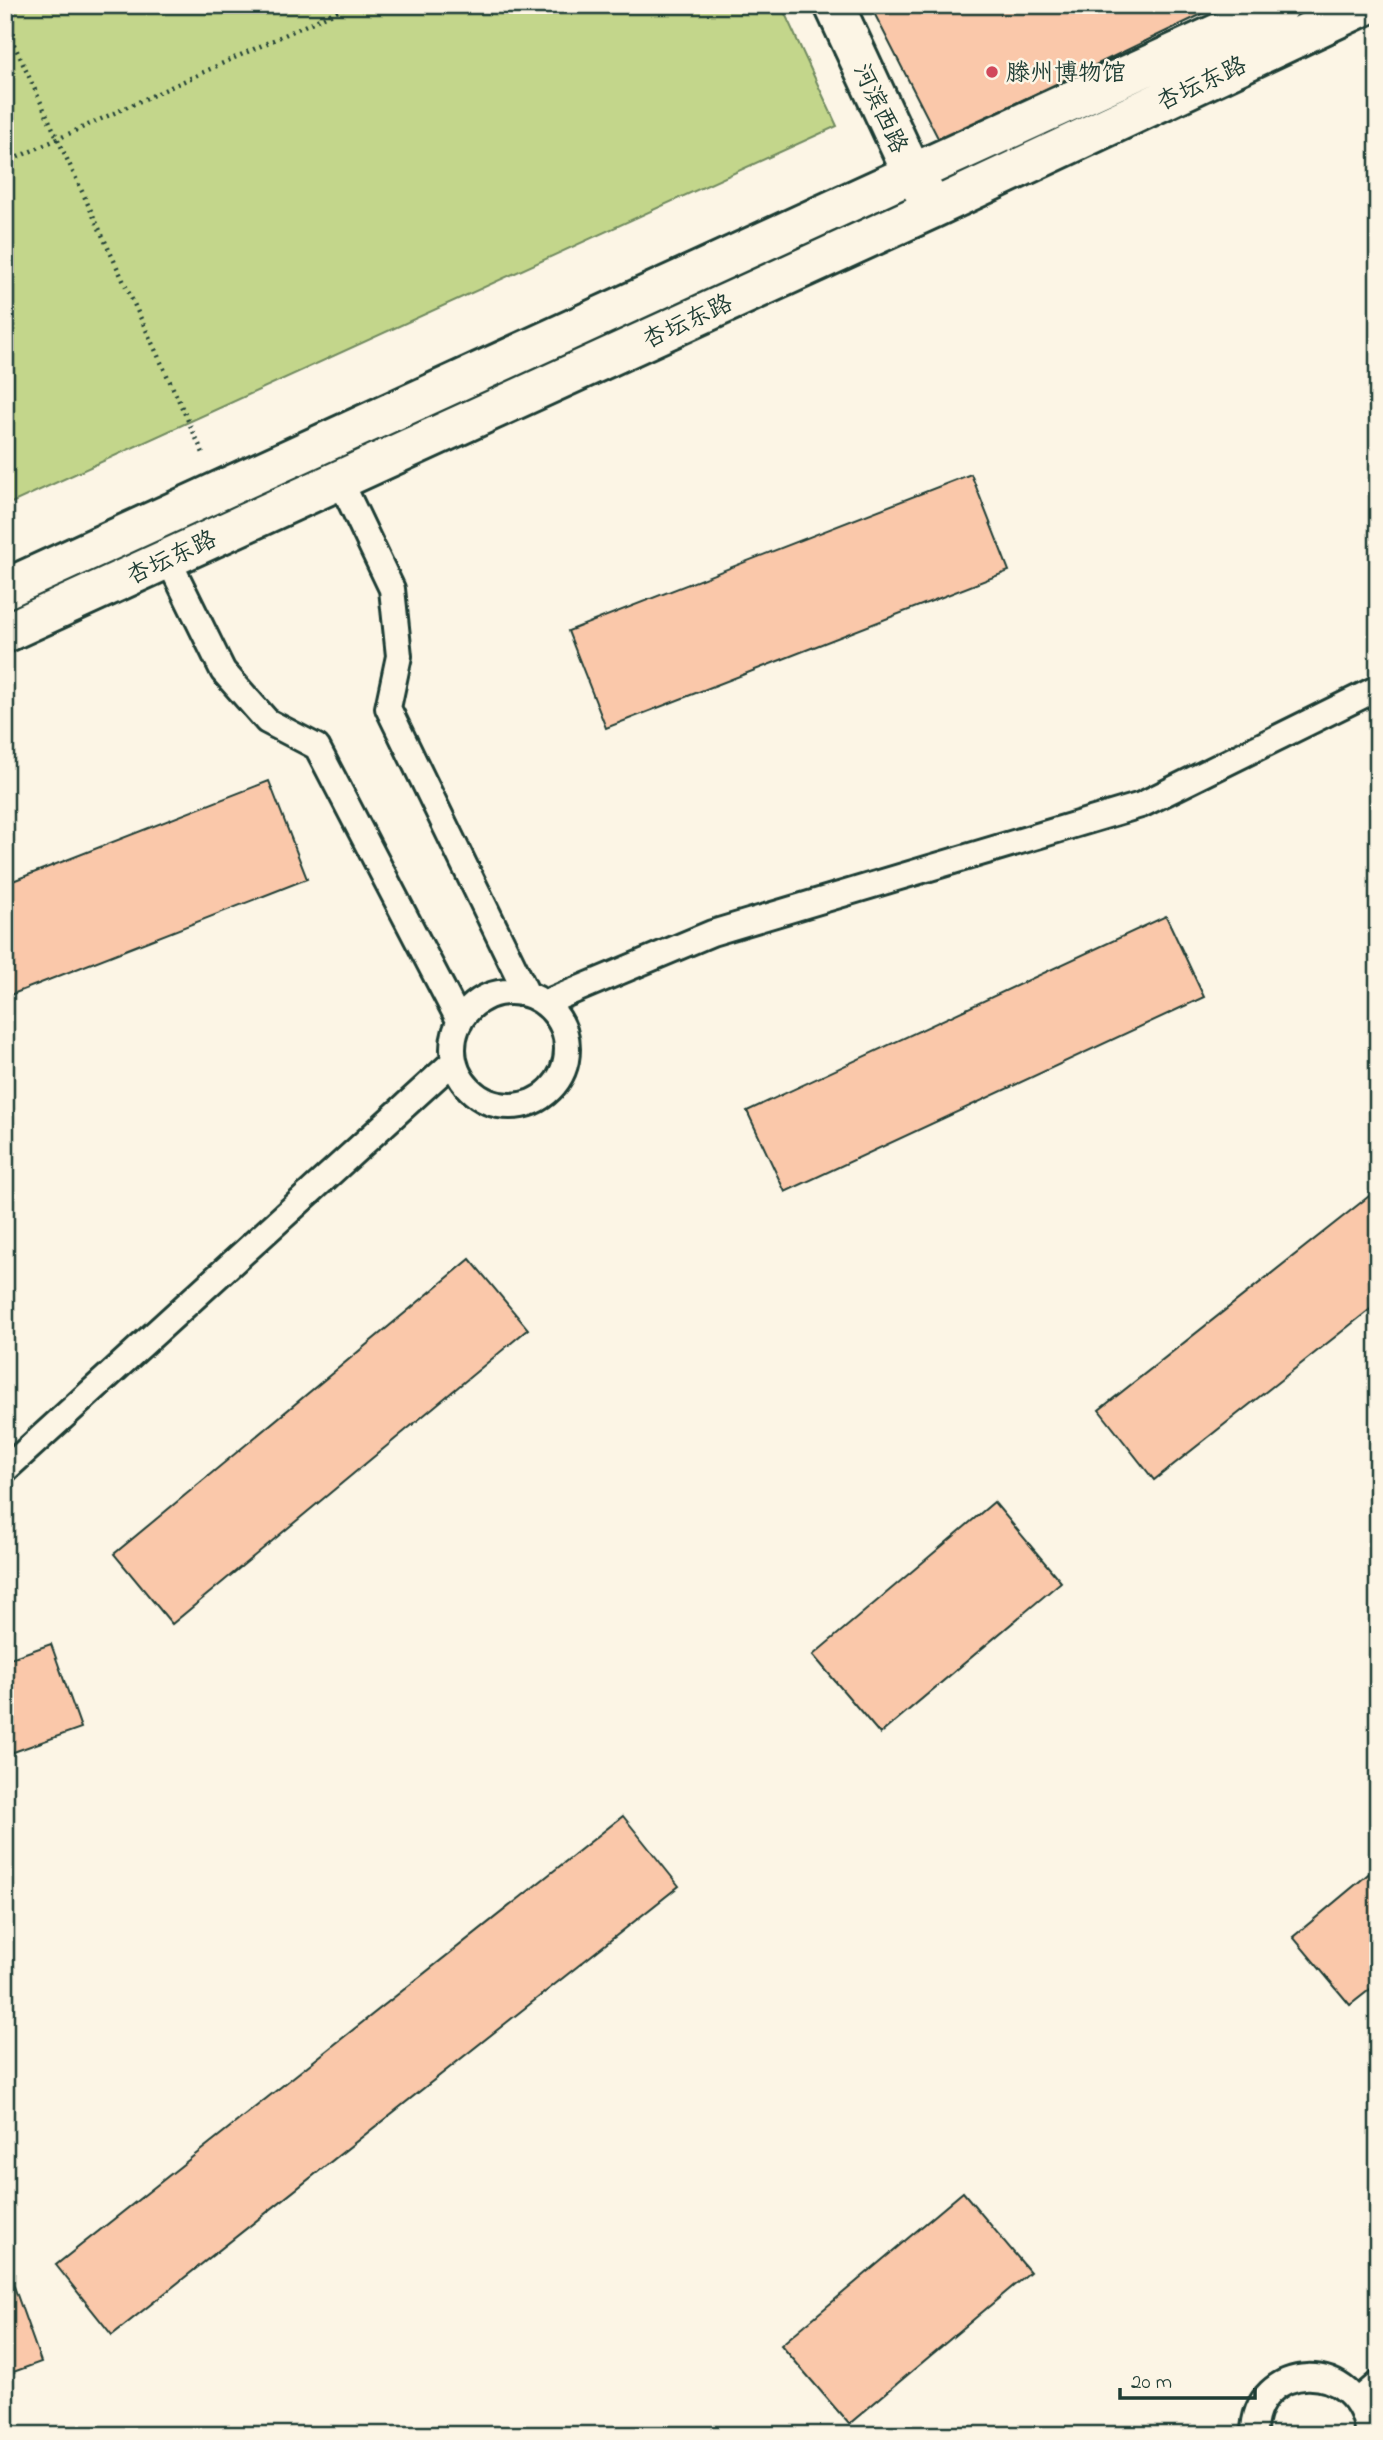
<svg xmlns="http://www.w3.org/2000/svg" width="1383" height="2440" viewBox="0 0 1383 2440" font-family="'Indie Flower','LXGW WenKai TC',sans-serif">
	<style>
		.green { fill: #c3d68b; stroke: #718a60; stroke-width: 2 }
		.building { fill: #fac8aa; stroke: #1f3d34; stroke-width: 2 }
		.lines { fill: none; stroke-linecap: round; stroke-linejoin: round }
		.service-casing { stroke: #1f3d34; stroke-width: 30 }
		.tertiary-casing { stroke: #1f3d34; stroke-width: 44 }
		.path { stroke: #1f3d34; stroke-width: 4.5; stroke-dasharray: 2 5; stroke-linecap: butt }
		.service { stroke: #fcf5e5; stroke-width: 24 }
		.tertiary { stroke: #fcf5e5; stroke-width: 38 }
		.poi-dot { fill: #d1495b; stroke: #fcf5e5; stroke-width: 2.5 }
		.labels { text-anchor: middle; stroke-width: 5; stroke-linejoin: round; paint-order: stroke }
		.poi-label { font-size: 24px; fill: #1f3d34; stroke: #fcf5e5; text-anchor: start }
		.street-label { font-size: 24px; fill: #1f3d34; stroke: #fcf5e5 }
	</style>
	<rect width="100%" height="100%" fill="#fcf5e5"/>
	<filter id="ink" filterUnits="userSpaceOnUse"><feTurbulence type="fractalNoise" baseFrequency=".0143" numOctaves="2"/><feDisplacementMap in="SourceGraphic" scale="14" xChannelSelector="R" yChannelSelector="G"/><feConvolveMatrix kernelMatrix="1 2 1 2 8 2 1 2 1" color-interpolation-filters="sRGB"/></filter>
	<g filter="url(#ink)">
		<path class="green" d="M5,5h776l56,121 -832,380z"/>
		<path class="building" d="M870,5h351l-282,135z
			M971,474l38,97 -403,157 -38,-97z
			M269,781l38,98 -302,118v-113z
			M1166,916l38,81 -419,195 -38,-81z
			M1378,1189v114l-224,177 -55,-70z
			M470,1259l58,70 -356,295 -58,-70z
			M994,1502l67,80 -181,152 -67,-79z
			M51,1644l30,84 -76,27v-95z
			M623,1816l56,70 -567,449 -56,-70z
			M1378,1866v117l-28,22 -57,-68z
			M963,2192l67,80 -181,152 -68,-79z
			M11,2278l30,84 -36,13v-95z"/>
		<g class="lines">
			<defs>
				<path id="service" d="M340,480l52,109 7,67 -11,52 139,286
					M168,559l55,112 44,50 50,26 143,275
					M453 1049a57 57 0 1 1 114 0a57 57 0 1 1-114 0Z
					M545,1003l167,-70 429,-128 237,-117
					M5,1470l449,-409
					M1358,2401l20,-17
					M1254,2435c-1,-75 106,-80 114,0"/>
				<path id="tertiary" d="M834,5l78,168 14,22
					M5,589l1275,-584
					M5,633l929,-425 432,-203"/>
			</defs>
			<use href="#service" class="service-casing"/>
			<use href="#tertiary" class="tertiary-casing"/>
			<path class="path" d="M5,25l198,428
				M5,163l345,-158"/>
			<use href="#service" class="service"/>
			<use href="#tertiary" class="tertiary"/>
		</g>
	</g>
	<circle class="poi-dot" cx="992" cy="72" r="7"/>
	<g class="labels">
		<g class="poi-label">
			<text x="1006" y="80">滕州博物馆</text>
		</g>
		<g class="street-label">
			<text transform="translate(1201 83) rotate(-25)" y="8">杏坛东路</text>
			<text transform="translate(881 108) rotate(65)" y="8">河滨西路</text>
			<text transform="translate(687 321) rotate(-25)" y="8">杏坛东路</text>
			<text transform="translate(171 557) rotate(-25)" y="8">杏坛东路</text>
		</g>
	</g>
	<rect width="1383" height="2440" fill="none" stroke="#fcf5e5" stroke-width="28"/>
	<rect x="14" y="14" width="1355" height="2412" fill="none" stroke="#1f3d34" stroke-width="2.5" filter="url(#ink)"/>
	<path d="M1120 2388v10h135v-10" fill="none" stroke="#1f3d34" stroke-width="3.5"/>
	<text x="1131" y="2388" font-size="21" fill="#1f3d34" stroke="#fcf5e5" stroke-width="5" paint-order="stroke">20 m</text>
</svg>
